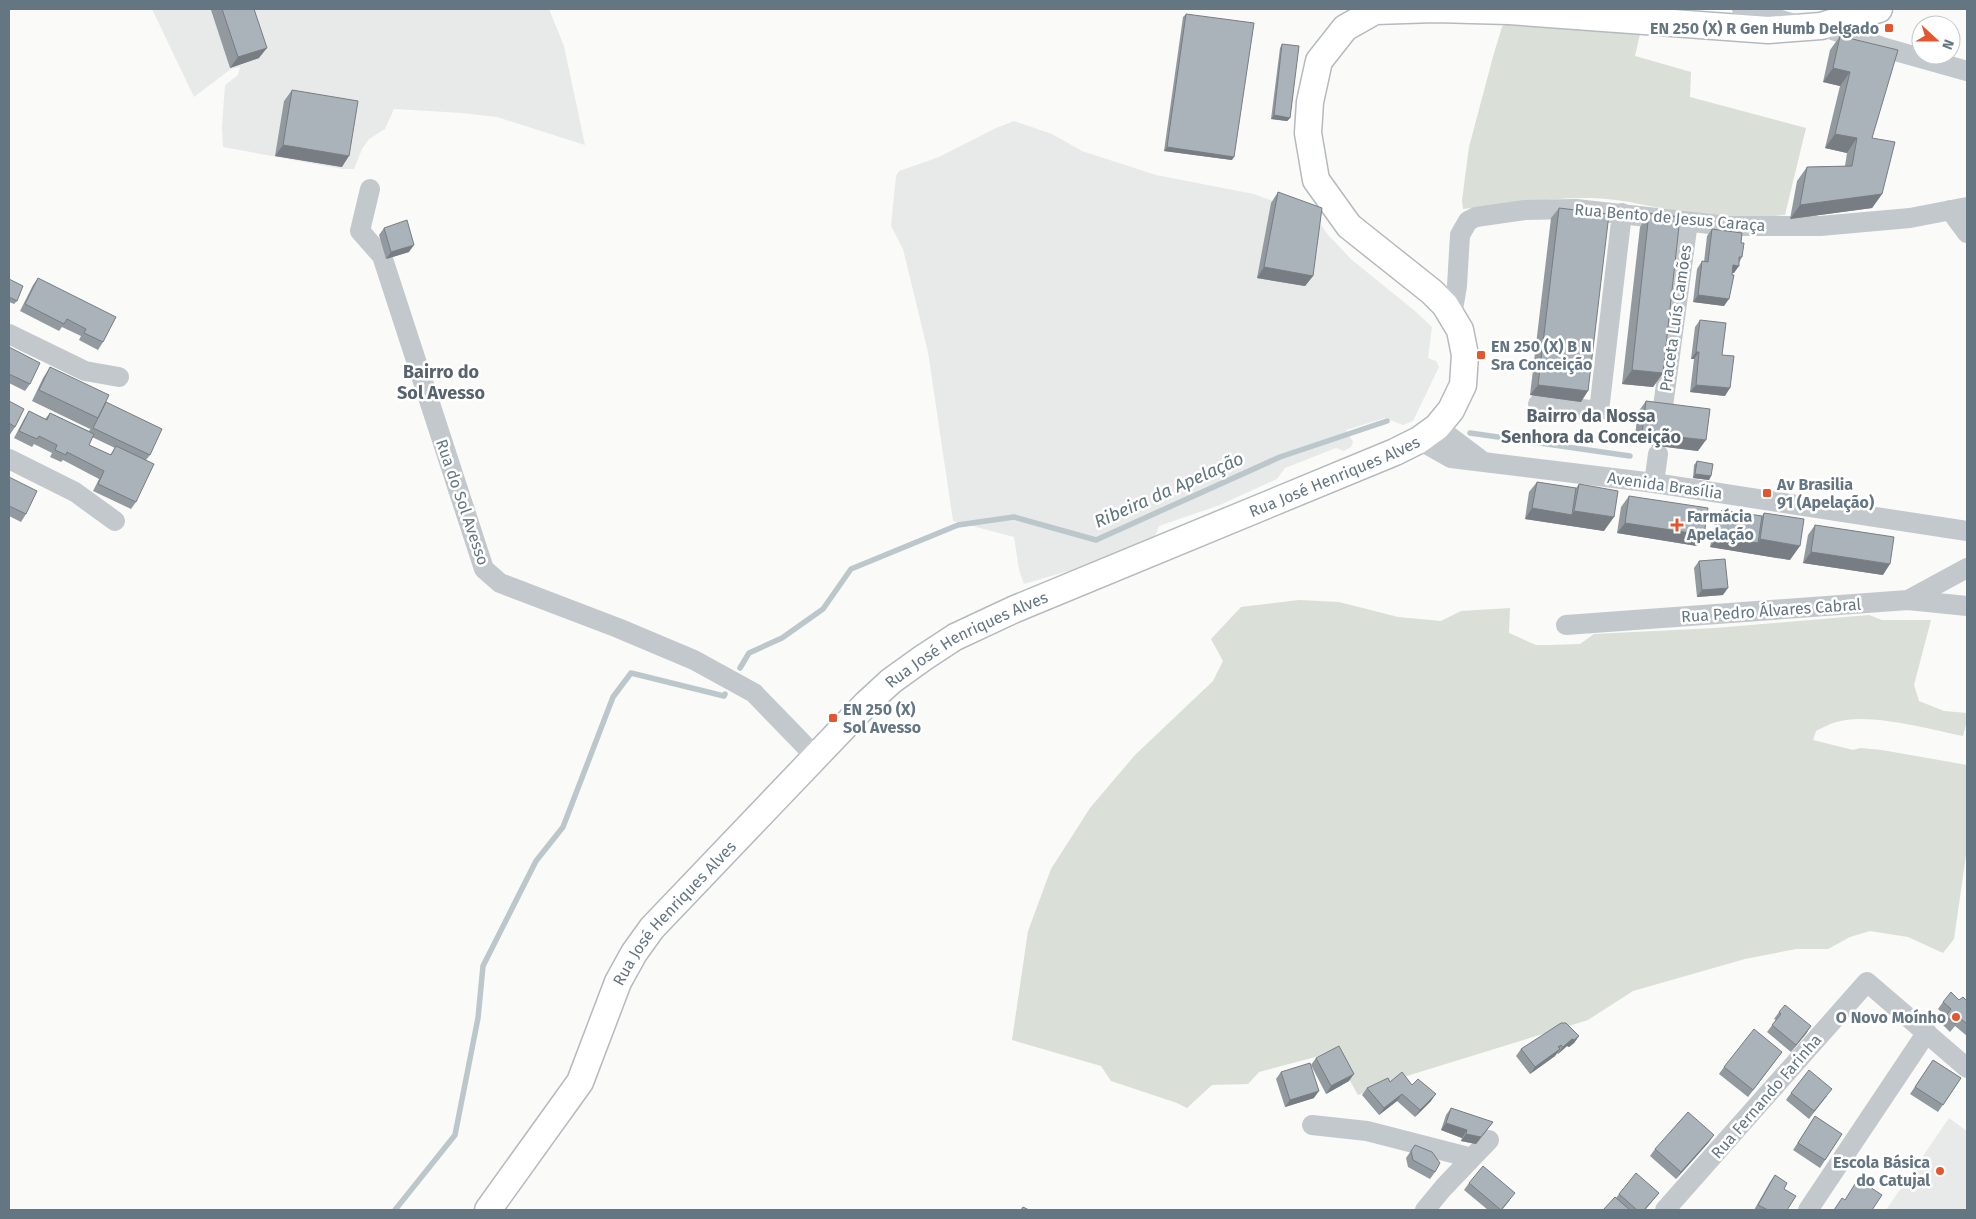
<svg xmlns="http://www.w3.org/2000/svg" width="1976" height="1219" viewBox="0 0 1976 1219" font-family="'Fira Sans',sans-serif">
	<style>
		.built { fill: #e8e9e9 }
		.green { fill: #dadfd7 }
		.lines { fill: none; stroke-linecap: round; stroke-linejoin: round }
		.stream { stroke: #bbc7cb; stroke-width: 5.5 }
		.major-casing { stroke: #b5babe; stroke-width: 29 }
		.minor { stroke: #c3c8cc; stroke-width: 20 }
		.major { stroke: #fff; stroke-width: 26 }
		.wall { fill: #929a9f; fill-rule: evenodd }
		.shaded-wall { fill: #777d82 }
		.building { fill: #aab3b9; stroke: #777d82 }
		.poi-dot { fill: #e4572e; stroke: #fff; stroke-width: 2 }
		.labels { text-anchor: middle; stroke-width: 5; stroke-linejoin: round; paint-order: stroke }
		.poi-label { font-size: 16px; font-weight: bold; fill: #657683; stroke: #fff; text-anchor: start }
		.street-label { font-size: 16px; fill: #657683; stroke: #fff }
		.neighbourhood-label { font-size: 18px; font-weight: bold; fill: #57646e; stroke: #fff }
		.water-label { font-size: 18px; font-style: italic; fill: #60757c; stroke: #fff }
	</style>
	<rect width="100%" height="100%" fill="#fafaf8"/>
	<path class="built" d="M152,9h397l15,37 21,99 -88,-28 -35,-4 -68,-4 -9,20 -16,10 -7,10 -8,20h-12l-119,-22 -1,-20 3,-42 13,-10 2,-8 -9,2 -37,28z
		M1014,121l38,13 30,17 74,24 98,19 62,23 12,18 24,25 63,51 17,16 -4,31 8,3 3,6 -26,54 -10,4 -18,-7 -39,12 7,12 -2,5 -7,4 -8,-3 -51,20 -8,11 -57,26 -61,21 -3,8 -7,7 -77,29 -48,14 -5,-14 -5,-33 -61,-16 -25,-169 -25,-103 -12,-23 5,-50 3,-5 40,-14 57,-29z
		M1949,1118l18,13v79h-81z"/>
	<path class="green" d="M1506,21l135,9 -6,26 56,16 -1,25 116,31 -21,87c-33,3 -66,3 -99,-2 -31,-5 -62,-14 -94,-15 -43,-1 -86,7 -129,11l-1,-9 7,-53 25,-94 8,-26z
		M1299,600l40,2 59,15 43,4 20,-10 49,-3 -1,25 27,12h14l30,-1 14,-10 121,-6 154,-13 13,5h49l-17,65 5,16 25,10 23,2v8l-4,15c-35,-7 -97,-25 -130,-13 -6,2 -11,5 -17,8l-3,9 40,10 7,-2 22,2 85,15v83l-13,91 -11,14 -35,-16 -38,-6 -20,6 -22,12h-32l-51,10 -112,32 -45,29 -191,59 -39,16 -24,-43 -75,20 -11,12 -36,1 -25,23 -10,-5 -66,-22 -10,-15 -89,-26 16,-109 23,-62 39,-61 45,-53 78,-74 10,-20 -12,-22 30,-32z"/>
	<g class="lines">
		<path class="stream" d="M1470,433l160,23
			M740,668l9,-15 33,-15 41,-29 28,-40 107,-44 56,-8 82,23 184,-83 107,-36
			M395,1210l60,-75 23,-117 5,-52 53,-105 27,-34 50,-130 18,-24 93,23 1,-2"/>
		<defs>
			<g id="major">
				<path id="s1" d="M488,1210l92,-128 38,-100 16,-29 18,-25 214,-224 25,-23 32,-23 32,-21 60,-28 380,-157 24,-12 18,-13 14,-17 12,-25 2,-30 -5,-25 -15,-25 -13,-13 -83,-66 -33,-46 -8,-47 2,-31 9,-41 26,-33 30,-17 60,-2 74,2 259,19 53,-4 58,-17"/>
			</g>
		</defs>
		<use href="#major" class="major-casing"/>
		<path class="minor" d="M1742,9l53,15
			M1821,26l64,22 82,23
			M370,189l-10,42 22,25 102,313 16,14 118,45 76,32 60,33 61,63
			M1950,210l17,23
			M1452,315l5,-29 3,-51 8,-14 8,-4 49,-7 51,-1 152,17h92l90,-8 57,-11
			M9,334l76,37 34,6
			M1538,404l61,7 23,-198
			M1662,414l26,-192
			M1437,427l44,33
			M1419,440l32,18 203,25 313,48
			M9,459l66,33 40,29
			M1654,483l4,-29
			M1908,600l59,6
			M1566,625l342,-25 59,-32
			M1312,1125l55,6 105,27
			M1425,1210l19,-23 45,-47
			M1665,1210l202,-228 100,86
			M1808,1210l119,-178"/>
		<use href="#major" class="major"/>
	</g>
	<path class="wall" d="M212,9h42l5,49 -29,10 -19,-58z
		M1186,14l46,146 -68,-9 19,-134z
		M1840,36l32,102 10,56 -10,14 -82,11 7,-38 10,-14 38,-1 2,-13 -22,-5 15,-62 -17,-4 7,-32z
		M1282,44l8,74 -3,3 -16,-2 9,-71z
		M292,90l50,77 -67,-11 9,-55z
		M1278,192l35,84 -8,10 -48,-8 14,-75z
		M1559,208l22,194 -51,-7 21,-177z
		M1649,213l14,160 -10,14 -31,-3 18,-157z
		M384,228l25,24 -23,7 -7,-24z
		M1712,229l29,14 1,14 -8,16h-2l-8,33 -31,-4 4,-33 5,-8 2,1 3,-26z
		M38,278l65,64 -5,8 -19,-10 2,-4 -19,-9 -3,4 -39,-20 13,-26z
		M9,279l8,22 -3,3 -5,-2z
		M1700,320l22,35 3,41 -35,-4 4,-33h-3l4,-32z
		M9,347l21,37 -5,7 -16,-8z
		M50,367l56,35 44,53 -4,5 -10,42 -5,7 -38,-18 6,-12 -36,-19 -2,2 -11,-5 2,-4 -18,-9 -2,3 -18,-9 10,-19 5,-8 16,8 5,-6 39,18 2,-3 -1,1 -58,-28 11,-23zM92,437l23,11 -5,7 -21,-10z
		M9,401l6,26 -6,9z
		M1646,401l52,50 -64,-8 4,-31z
		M1697,461l14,15 -2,4 -16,-2 1,-13z
		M9,477l17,37 -5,8 -12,-6z
		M1537,482l39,6 3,-4 25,47 -79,-12 4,-27z
		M1629,496l68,50 -80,-13 4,-26z
		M1722,510l40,6 2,-3 26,47 -80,-13 5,-26z
		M1815,525l68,50 -80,-12 5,-28z
		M1699,561l24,34 -26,2 -3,-29z
		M1967,1001v35l-12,-10 -5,6 -9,-9 5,-7 -8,-7 5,-7z
		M1779,1012l32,14 -20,26 -24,-20 9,-12 -2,-1z
		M1579,1036l-5,7 -5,4 -2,-1 -9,8 -1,-1 -2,3 -25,18 -14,-18 5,-7z
		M1782,1052l-34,45 -29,-23 5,-7z
		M1316,1058l33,23 -23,13 -15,-29z
		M1933,1060l28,18 -23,34 -28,-18z
		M1281,1072l33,26 -29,9 -9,-28z
		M1390,1082l22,3 19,16 -16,16 -18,-16 -18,14 -17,-20 5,-7z
		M1791,1093l36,3 -18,23 -23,-19z
		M1451,1108l37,21 -12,15 -15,-3 1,-3 -21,-8 5,-15z
		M1815,1116l27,18 -22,34 -27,-18z
		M1709,1142l-33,37 -26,-23 5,-7z
		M1415,1145l20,27 -5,7 -22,-12 -2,-9z
		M1775,1175l9,14 3,21h-33l16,-28z
		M1469,1183l41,17 -8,10h-14l-24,-20z
		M1659,1193l-14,17h-42l13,-12 3,-4z"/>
	<path class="shaded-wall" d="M267,48l-8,10 -29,10 8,-11z
		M1833,68l17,4 -10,14 -17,-4z
		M1274,115l16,3 -3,3 -16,-2z
		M1835,134l22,4 -10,15 -22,-5z
		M283,145l66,11 -7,11 -67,-11z
		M1167,147l67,10 -2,3 -68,-9z
		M1882,194l-10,14 -82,11 10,-14z
		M414,245l-5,7 -23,7 5,-7z
		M1733,265l6,1 -5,7 -6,-1z
		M1264,267l49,9 -8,10 -48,-8z
		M1698,295l31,4 -5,7 -31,-4z
		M1696,352h3l-5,7h-3z
		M1632,370l31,3 -10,14 -31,-3z
		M1538,385l50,6 -7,11 -51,-7z
		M1696,385l34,3 -5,8 -35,-4z
		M1642,433l64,7 -8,11 -64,-8z
		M1695,474l16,2 -2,4 -16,-2z
		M1532,508l40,7 2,-4 40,6 -10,14 -79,-12z
		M1625,523l79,12 -7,11 -80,-13z
		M1718,537l40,6 2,-4 40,7 -10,14 -80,-13z
		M1811,552l79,12 -7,11 -80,-12z
		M1728,588l-5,7 -26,2 5,-7z
		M1811,1026l-5,8 -15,18 5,-7z
		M1579,1036l-5,7 -5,4 -2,-1 -9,8 5,-7 9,-8z
		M1561,1045l-4,6 3,-2 -5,7 -25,18 5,-7z
		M1354,1074l-5,7 -23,13 5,-8z
		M1319,1091l-5,7 -29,9 5,-7z
		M1402,1094l-5,7 -18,14 5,-7z
		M1436,1094l-5,7 -16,16 5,-7z
		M1493,1122l-17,22 -15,-3 5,-7z
		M1446,1123l21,7 -5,8 -21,-8z
		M1714,1135l-5,7 -33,37 5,-7z
		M1659,1193l-14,17h-1z"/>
	<path class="building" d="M222,9h32l13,39 -29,9z
		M1186,14l68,9 -20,134 -67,-10z
		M1840,36l58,14 -26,88 23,4 -13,52 -82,11 7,-38 45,-1 5,-28 -22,-4 15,-62 -17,-4z
		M1282,44l17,2 -9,72 -16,-3z
		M292,90l66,11 -9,55 -66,-11z
		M1278,192l44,16 -9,68 -49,-9z
		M1559,208l50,6 -21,177 -50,-6z
		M1649,213l31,4 -17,156 -31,-3z
		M407,220l7,25 -23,7 -7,-24z
		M1712,229l30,4 -1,10h3l-2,14h-3v9l-6,-1 -1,10h2l-5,24 -31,-4 4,-34 6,1z
		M38,278l78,39 -13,25 -19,-9 2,-4 -19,-10 -3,5 -39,-20z
		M9,279l14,7 -6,15 -8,-4z
		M1700,320l26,3 -4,32 12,1 -4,32 -34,-3 3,-33h-3z
		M9,347l31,16 -10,21 -21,-10z
		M50,367l59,28 -11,23 -59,-28z
		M9,401l15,8 -9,18 -6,-4z
		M1646,401l64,8 -4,31 -64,-7z
		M106,402l56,27 -12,26 -57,-27z
		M29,411l18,9 3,-7 44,21 -5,11 22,10 5,-9 38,18 -18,38 -38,-18 6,-13 -37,-19 -1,3 -11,-5 2,-5 -18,-9 -2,3 -18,-8z
		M1697,461l16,3 -2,12 -16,-2z
		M9,477l28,14 -11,23 -17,-8z
		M1537,482l39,6 -4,27 -40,-7z
		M1579,484l39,7 -4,26 -40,-6z
		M1629,496l79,12 -4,27 -79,-12z
		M1722,510l40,6 -4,27 -40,-6z
		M1764,513l40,6 -4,27 -40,-7z
		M1815,525l79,12 -4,27 -79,-12z
		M1725,559l3,29 -26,2 -3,-29z
		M1951,992l8,8 4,-3 4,4v23l-6,-5 -6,5 -9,-8 5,-7 -8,-7z
		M1785,1005l26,21 -15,19 -24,-20 9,-11 -2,-2z
		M1561,1023h5l13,13 -5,4 -2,-1 -9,8 -2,-2 -3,2 2,2 -25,18 -14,-18z
		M1754,1029l28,23 -29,38 -29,-23z
		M1339,1046l15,28 -23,12 -15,-28z
		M1933,1060l28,18 -18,27 -28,-18z
		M1310,1063l9,28 -29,9 -9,-28z
		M1809,1070l23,19 -18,22 -23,-18z
		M1402,1072l10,13 6,-6 18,15 -16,16 -18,-16 -18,14 -17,-20 21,-10 2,4z
		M1451,1108l42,14 -12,15 -15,-3 1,-4 -21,-7z
		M1688,1112l26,23 -33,37 -26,-23z
		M1815,1116l27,18 -17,26 -27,-17z
		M1415,1145l17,7 8,11 -5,9 -22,-12 -2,-9z
		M1483,1166l32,27 -14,17 -32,-27z
		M1636,1173l23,20 -15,17h-7l-18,-16z
		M1775,1175l12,8 -3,6 12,7 -9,14h-19l-10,-5z
		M1858,1179l24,16 -10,15h-38l8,-12 3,2z
		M1615,1197l15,13h-27z
		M1023,1207l6,3h-8z"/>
	<g class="poi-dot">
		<rect x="1884" y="23" width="10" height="10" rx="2.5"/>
		<rect x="1476" y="350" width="10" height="10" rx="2.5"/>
		<rect x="1762" y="488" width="10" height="10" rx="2.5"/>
		<path d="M1674.5 517.5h5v5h5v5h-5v5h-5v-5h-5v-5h5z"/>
		<rect x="828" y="713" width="10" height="10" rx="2.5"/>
		<circle cx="1956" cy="1017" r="5"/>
		<circle cx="1940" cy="1171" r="5"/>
	</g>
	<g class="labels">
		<g class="poi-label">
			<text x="1879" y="34" text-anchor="end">EN 250 (X) R Gen Humb Delgado</text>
			<text x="1491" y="352">EN 250 (X) B N<tspan x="1491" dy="18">Sra Conceição</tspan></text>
			<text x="1777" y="490">Av Brasilia<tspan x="1777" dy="18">91 (Apelação)</tspan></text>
			<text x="1687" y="522">Farmácia<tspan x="1687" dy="18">Apelação</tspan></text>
			<text x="843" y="715">EN 250 (X)<tspan x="843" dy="18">Sol Avesso</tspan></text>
			<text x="1946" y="1023" text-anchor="end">O Novo Moínho</text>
			<text x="1930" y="1168" text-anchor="end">Escola Básica<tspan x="1930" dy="18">do Catujal</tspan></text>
		</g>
		<g class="street-label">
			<text transform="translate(1670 217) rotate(5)" y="6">Rua Bento de Jesus Caraça</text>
			<text transform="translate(1675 318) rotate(-82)" y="6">Praceta Luís Camões</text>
			<text dy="6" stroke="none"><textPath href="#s1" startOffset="1162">Rua José Henriques Alves</textPath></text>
			<text transform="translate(1665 485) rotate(8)" y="6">Avenida Brasília</text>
			<text transform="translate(463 502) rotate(71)" y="6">Rua do Sol Avesso</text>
			<text transform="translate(1771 610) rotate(-4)" y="6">Rua Pedro Álvares Cabral</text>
			<text dy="6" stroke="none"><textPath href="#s1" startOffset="759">Rua José Henriques Alves</textPath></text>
			<text dy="6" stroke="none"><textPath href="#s1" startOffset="354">Rua José Henriques Alves</textPath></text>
			<text transform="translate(1766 1096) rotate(-49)" y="6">Rua Fernando Farinha</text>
		</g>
		<g class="neighbourhood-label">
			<text x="441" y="378">Bairro do<tspan x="441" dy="21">Sol Avesso</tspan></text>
			<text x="1591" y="422">Bairro da Nossa<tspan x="1591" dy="21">Senhora da Conceição</tspan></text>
		</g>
		<g class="water-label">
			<text transform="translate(1169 490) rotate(-24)" y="6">Ribeira da Apelação</text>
		</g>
	</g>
	<rect width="1976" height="1219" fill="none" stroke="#657683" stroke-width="20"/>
	<g transform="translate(1936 40) rotate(111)"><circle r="24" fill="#ffffff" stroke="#c1c8cd"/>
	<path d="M0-4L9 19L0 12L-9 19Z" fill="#e4572e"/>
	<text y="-8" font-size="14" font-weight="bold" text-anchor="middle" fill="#657683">N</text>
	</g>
</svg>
